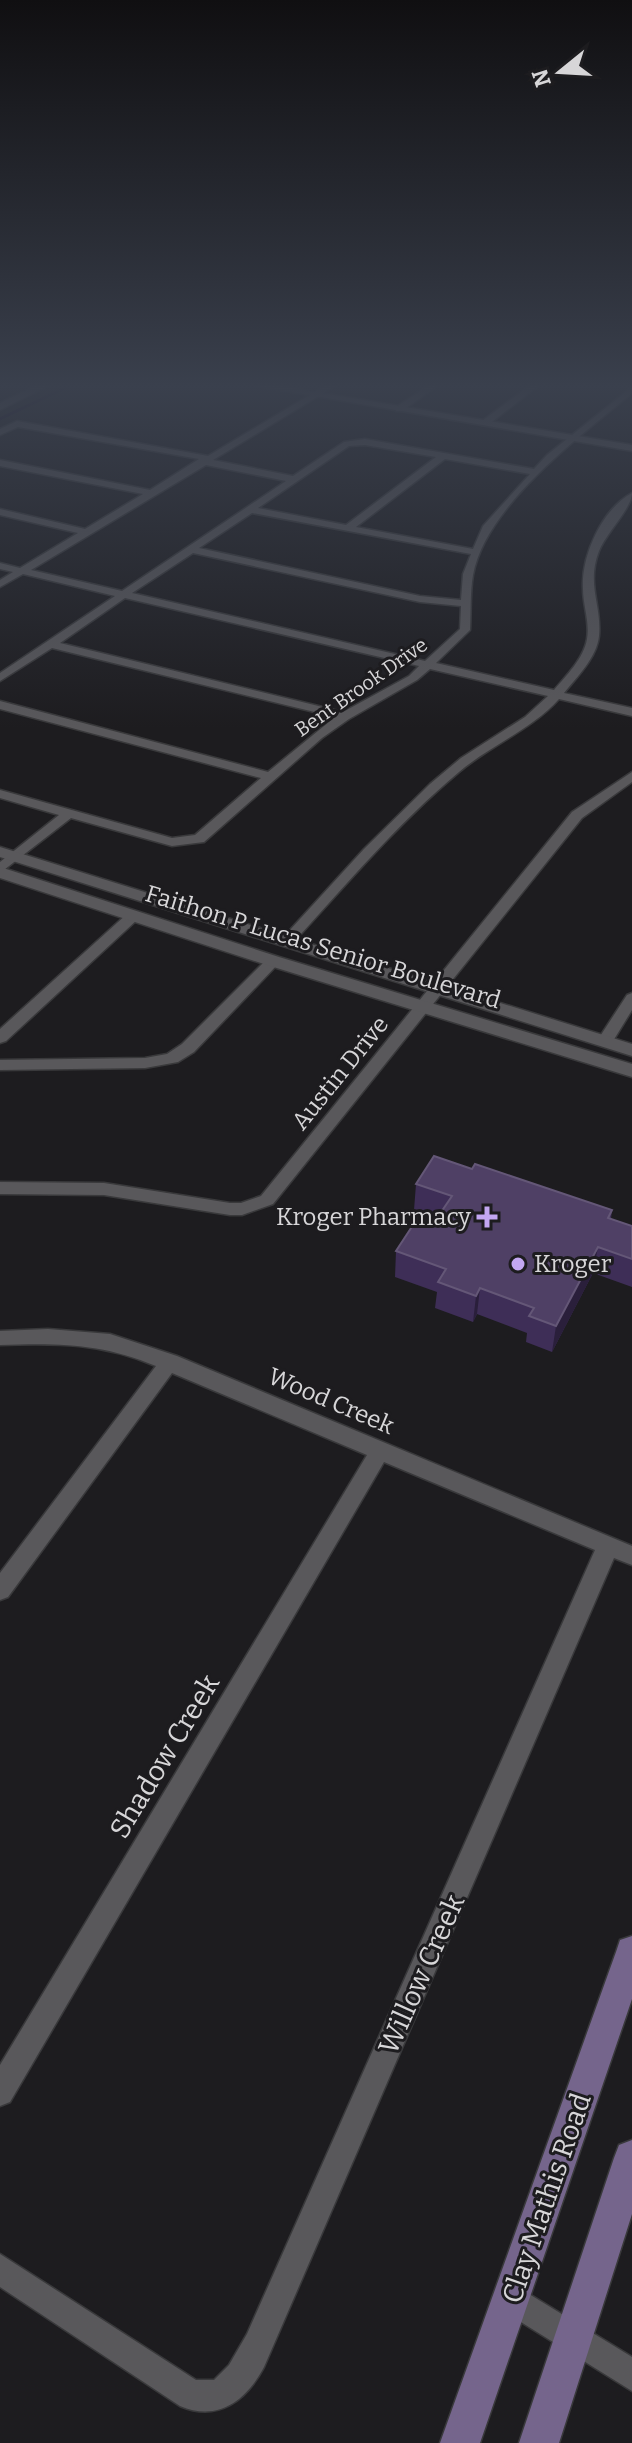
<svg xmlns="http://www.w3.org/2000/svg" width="632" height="2443" viewBox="0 0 632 2443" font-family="Bitter,serif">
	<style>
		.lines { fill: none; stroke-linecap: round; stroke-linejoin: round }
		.stream { stroke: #0c001e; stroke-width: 3 }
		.minor-casing { stroke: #39393b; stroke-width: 3 }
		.tertiary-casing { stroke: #39393b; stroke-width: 3 }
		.secondary-casing { stroke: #39393b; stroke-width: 3 }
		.minor { fill: #59585b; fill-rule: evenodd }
		.tertiary { fill: #59585b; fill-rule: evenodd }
		.secondary { fill: #75658c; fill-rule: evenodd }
		.wall { fill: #3e2e57 }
		.shaded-wall { fill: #2a1f3b }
		.building { fill: #4f4065; stroke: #645777; stroke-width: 2 }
		.poi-dot { fill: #c3a7f2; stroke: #1d1c1f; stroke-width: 3 }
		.labels { text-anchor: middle; stroke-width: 6; stroke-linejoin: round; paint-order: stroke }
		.far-street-label { font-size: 20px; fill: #d7d6d8; stroke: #1d1c1f }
		.street-label { font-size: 24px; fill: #d7d6d8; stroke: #1d1c1f }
		.poi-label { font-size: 24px; fill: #d7d6d8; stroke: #1d1c1f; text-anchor: end }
		.near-street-label { font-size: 28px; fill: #d7d6d8; stroke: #1d1c1f }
	</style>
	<rect width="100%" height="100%" fill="#1d1c1f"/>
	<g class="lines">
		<path class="stream" d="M0,419l69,-33"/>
		<defs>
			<path id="minor" d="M325,386h10l-122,74 80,16 51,-34 21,-3 169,30 13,-14 85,-68v6c-52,44 -146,112 -159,182 -3,17 -2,37 -3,55l-34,33 118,27c12,-14 30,-32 33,-51 3,-17 -4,-33 -4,-50 -2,-33 19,-80 49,-96 0,15 -26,40 -33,58 -13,34 3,54 0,85 -2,21 -22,41 -35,57l68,15v8l-73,-17c-28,31 -68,46 -100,73 -61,51 -114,114 -168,173h-10l-2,-3 85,-93 66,-65 31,-26 64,-41 23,-21 -118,-27 -13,11 -68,39 -27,19 -118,104 -32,4 -101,-28 -71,55v-11l59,-47 -59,-17v-8l172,48 23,-3 66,-57 -261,-69v-8l268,71 67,-55 -283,-69 -52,33v-8l115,-77 -92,-22 -23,13v-7l13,-8 -13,-3v-6l20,5 58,-35 -78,-18v-6l85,20 58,-35 -143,-28v-6l150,30 49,-31 -181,-32 -18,8v-6l17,-8 191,35zM365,445l71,12 -90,68 -88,-17 91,-62zM445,459l85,15 -47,52 -10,23 -117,-22zM206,465l80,16 -164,110 -91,-21zM252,513l219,41 -8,20 -2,26 -41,-4 -221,-48zM193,553l227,49 41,4 -1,23 -35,32 -293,-68zM125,598l294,68 -10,10 -66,36 -283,-69z
				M428,386h9l-35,25h-6v-4z
				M529,386h9l-50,39h-6v-4z
				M632,772v10l-50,36 -309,386 -31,11h-12l-126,-20 -104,-1v-12l104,1 126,20h11l20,-7 311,-384z
				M133,912l5,1v6l-132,122 -6,2v-14l128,-116z
				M273,957l7,4 -2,3 -84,88 -16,10 -33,6 -145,2v-10l145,-2 22,-4 15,-10 86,-86z
				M632,993v17l-19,31 -2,3h-12l-2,-3 30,-46z
				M48,1329l62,5 67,22 455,190v19l-18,-7 -350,809c-18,34 -46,55 -84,39l-180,-119v-33l196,126h18l15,-15 18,-31 348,-784 -211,-88 -374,640 -10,4v-41l367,-610 -195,-82 -164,224 -8,3v-27l156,-207c-55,-23 -98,-23 -156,-21v-14z
				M511,2283l121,74v34l-132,-82 -4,-11 4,-11z"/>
			<path id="tertiary" d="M35,386h13l-48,24v-7z
				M257,386h23l352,59v6z
				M0,847l632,197v12l-632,-199z
				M0,867l279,90 353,107v13l-365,-112 -267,-87z"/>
			<path id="secondary" d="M632,1936v63l-152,444h-40l176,-491 4,-12z
				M632,2140v74l-73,229h-40l95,-285 5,-13z"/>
		</defs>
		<use href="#minor" class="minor-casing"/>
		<use href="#tertiary" class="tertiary-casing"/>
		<use href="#secondary" class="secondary-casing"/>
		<use href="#minor" class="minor"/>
		<use href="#tertiary" class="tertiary"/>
		<use href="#secondary" class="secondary"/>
	</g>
	<path class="wall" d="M472,1169l140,41 -1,9 21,7v61l-39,-14 -41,79 -26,-10 1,-9 -50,-19 -4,8 -38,-14 2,-16 -42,-15 1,-26 39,-30 3,-3 -24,-8 2,-26z"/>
	<path class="shaded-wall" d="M598,1247l-5,26 -41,79 4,-26z
		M480,1288l-3,26 -4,8 3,-26z"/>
	<path class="building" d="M434,1156l38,13 3,-5 137,46 -4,8 24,8v33l-34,-12 -42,79 -27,-10 5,-8 -54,-20 -4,8 -38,-14 8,-13 -50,-18 23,-35 16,5 17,-25 -36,-12z"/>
	<linearGradient id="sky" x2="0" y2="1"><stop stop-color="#100f11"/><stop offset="0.53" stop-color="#3a404d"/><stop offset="1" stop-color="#3a404d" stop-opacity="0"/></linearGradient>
	<rect width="632" height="728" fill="url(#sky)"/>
	<g class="poi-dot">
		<path d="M483 1205h8v8h8v8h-8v8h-8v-8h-8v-8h8z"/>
		<circle cx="518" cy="1264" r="8"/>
	</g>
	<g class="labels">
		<g class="far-street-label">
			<text transform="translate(361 687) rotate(-35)" y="7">Bent Brook Drive</text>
		</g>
		<g class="street-label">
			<text transform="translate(323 947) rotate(17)" y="8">Faithon P Lucas Senior Boulevard</text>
			<text transform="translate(340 1073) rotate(-51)" y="8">Austin Drive</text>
			<text transform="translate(331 1401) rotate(23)" y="8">Wood Creek</text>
		</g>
		<g class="poi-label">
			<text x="471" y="1225">Kroger Pharmacy</text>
			<text x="534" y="1272" text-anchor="start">Kroger</text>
		</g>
		<g class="near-street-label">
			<text transform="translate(164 1756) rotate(-59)" y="10">Shadow Creek</text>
			<text transform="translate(421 1974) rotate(-66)" y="10">Willow Creek</text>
			<text transform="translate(546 2198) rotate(-71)" y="10">Clay Mathis Road</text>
		</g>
	</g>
	<g transform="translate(560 72) rotate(252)" stroke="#1d1c1f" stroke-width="6" paint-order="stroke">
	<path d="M0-6L14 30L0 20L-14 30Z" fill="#d7d6d8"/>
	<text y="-12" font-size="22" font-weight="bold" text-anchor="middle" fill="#d7d6d8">N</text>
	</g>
</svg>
